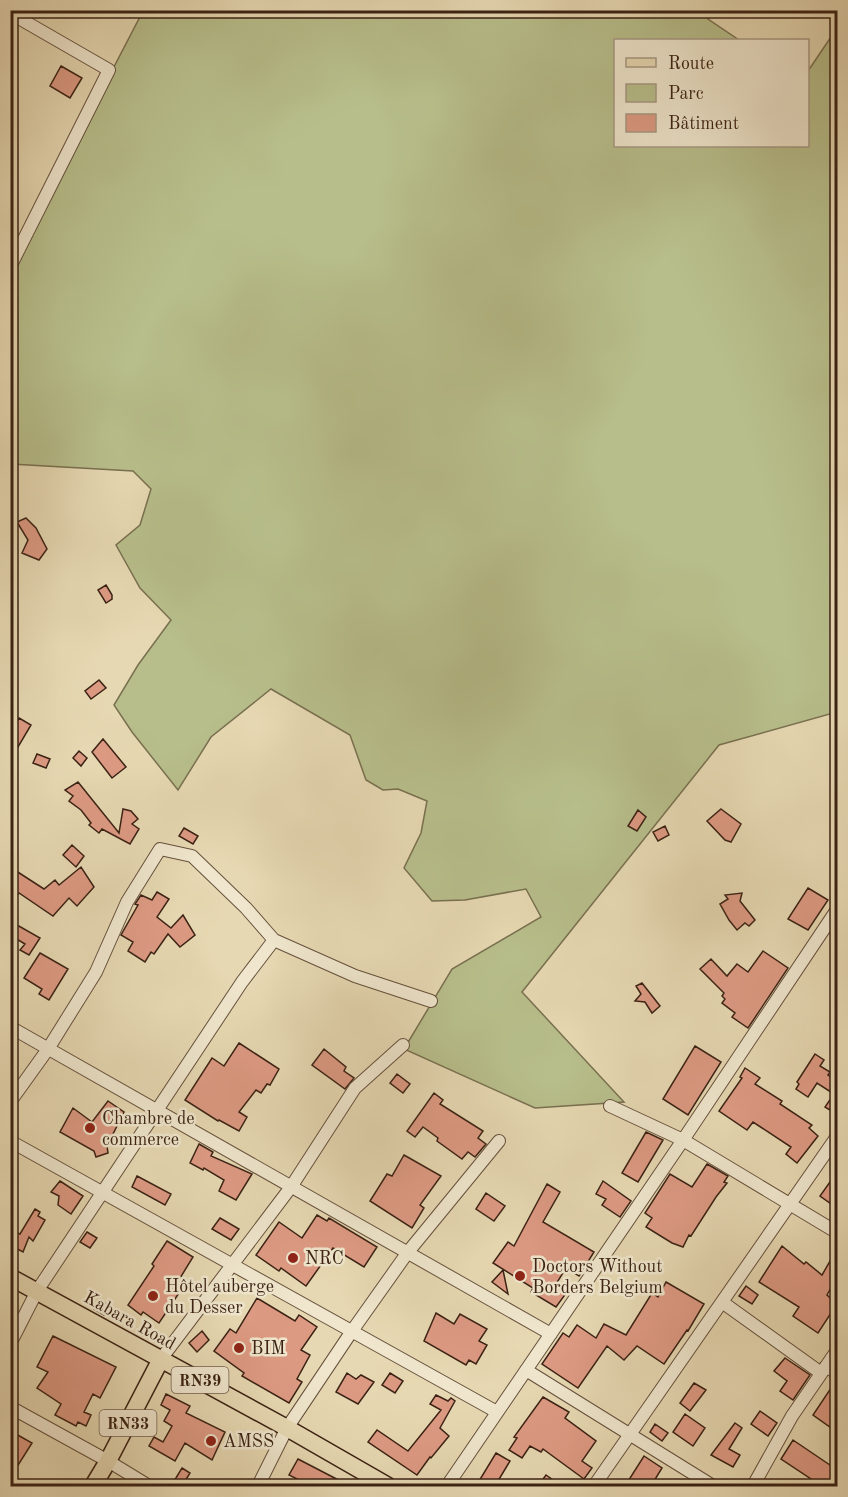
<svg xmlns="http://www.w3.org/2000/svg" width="848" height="1497" viewBox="0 0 848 1497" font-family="'Old Standard TT',serif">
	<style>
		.green { fill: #b7be8b; stroke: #797050; stroke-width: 1.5 }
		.building { fill: #dd9a83; stroke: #3b2214; stroke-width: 1.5 }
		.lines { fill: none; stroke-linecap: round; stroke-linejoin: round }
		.minor-casing { stroke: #66503c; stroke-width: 14 }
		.major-casing { stroke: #3b2214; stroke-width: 19 }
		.minor { stroke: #efe6cd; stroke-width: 12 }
		.major { stroke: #e6d8b2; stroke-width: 16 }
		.poi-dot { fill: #8f2418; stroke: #efe6cd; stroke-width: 2 }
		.labels { text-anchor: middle; stroke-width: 5; stroke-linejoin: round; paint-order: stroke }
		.shield { fill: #efe6cd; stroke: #715d4c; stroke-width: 1.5 }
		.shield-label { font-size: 16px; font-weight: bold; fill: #3b2214 }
		.poi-label { font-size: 18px; fill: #3b2214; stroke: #efe6cd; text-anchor: start }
		.street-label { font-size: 18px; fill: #3b2214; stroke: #efe6cd }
	</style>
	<rect width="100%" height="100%" fill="#e6d8b2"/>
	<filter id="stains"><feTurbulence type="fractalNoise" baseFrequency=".00333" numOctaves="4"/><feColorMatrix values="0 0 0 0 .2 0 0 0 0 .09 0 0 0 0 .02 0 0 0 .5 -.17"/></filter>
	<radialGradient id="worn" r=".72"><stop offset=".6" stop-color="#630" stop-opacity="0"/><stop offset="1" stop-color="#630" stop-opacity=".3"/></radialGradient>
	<path class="green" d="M143,11h570l-5,8 31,21h-123v106h192v-75l29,-43v684l-118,33 -197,247 102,110 -89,6 -131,-59 48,-80 89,-52 -15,-28 -61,11 -33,1 -28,-33 17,-35 6,-32 -29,-12 -15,1 -17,-10 -16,-45 -79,-46 -60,48 -33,53 -46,-58 -18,-27 24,-40 33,-45 -31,-32 -24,-43 24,-20 11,-36 -18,-18 -122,-7 -1,-197z"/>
	<path class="building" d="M61,66l21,12 -12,20 -20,-12z
		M26,518l10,10 11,21 -8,11 -17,-7 6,-13 -11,-18z
		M106,585l6,10v4l-6,4 -8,-13z
		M99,680l7,8 -15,11 -6,-8z
		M19,718l12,7 -13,22 -8,-5v-9z
		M103,739l23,28 -14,11 -20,-26z
		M79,751l8,7 -6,8 -8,-8z
		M37,754l13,5 -4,9 -13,-5z
		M78,782l41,51 4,-24 8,2 7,8 -6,5 7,5 -9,15 -28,-15 -3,4 -10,-8 2,-2 -10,-13 -12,-9 4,-5 -8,-6z
		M721,809l20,15 -10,18 -6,-2 -18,-19z
		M638,810l8,7 -9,14 -9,-5z
		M665,826l4,9 -11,6 -5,-9z
		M184,828l14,8 -5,8 -14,-8z
		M72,845l12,11 -8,11 -13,-12z
		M10,867l34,22 11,-9 4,5 22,-18 13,20 -17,19 -8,-8 -16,18 -34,-23 -9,12z
		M808,888l20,12 -20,30 -20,-11z
		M157,892l12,7 -12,18 14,11 12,-13 12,20 -15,12 -12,-13 -14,20 -3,-2 -6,10 -17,-11 5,-9 -12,-7 17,-30 -3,-1 6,-9 11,5z
		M742,893l-2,8 15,19 -6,6 -4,-3 -8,7 -8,-10 -9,-16 8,-5 -3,-4z
		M10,921l30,17 -11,17 -9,-5 5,-6 -15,-9z
		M763,951l25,17 -40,60 -16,-11 3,-4 -13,-10 3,-4 -3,-3 2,-3 -24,-24 11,-10 16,17 10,-12 11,8z
		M40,953l28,16 -19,31 -10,-6 3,-5 -18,-11z
		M642,983l18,23 -8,7 -7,-11 -10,-1 6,-7 -5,-8z
		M239,1043l40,26 -9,16 -3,-1 -6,9 -5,-3 -17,22 8,5 -8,14 -20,-11 -1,1 -33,-21 27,-42 12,8z
		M695,1046l26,16 -33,53 -25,-16z
		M324,1049l22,18 -2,4 10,7 -9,11 -33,-24z
		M815,1054l9,6 -4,6 10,6 -2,3 9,6v24l-4,7 -8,-5 9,-13 -17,-11 -9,14 -12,-8 3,-5 -2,-2z
		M745,1068l15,10 -5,6 27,17 -2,3 32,21 -3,3 9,8 -21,27 -11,-9 5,-7 -38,-25 -6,8 -28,-19 23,-33 -2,-1z
		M397,1074l13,10 -7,9 -13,-10z
		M434,1093l9,7 -3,4 43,27 -5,7 8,6 -11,13 -7,-5 -6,7 -25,-18 1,-3 -15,-11 -8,10 -8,-6z
		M108,1101l16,11 -17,34 1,7 -12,4 -2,-6 -34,-19 13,-24 19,14z
		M646,1132l17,8 -25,42 -16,-9z
		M199,1144l14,8 -2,4 41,18 -16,26 -17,-9 5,-11 -20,-12 -1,2 -13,-7z
		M404,1155l37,21 -21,29 4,3 -12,20 -42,-27 17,-27 5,2z
		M707,1164l21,12 -4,6 3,1 -11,14 -25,39 -2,-1 -6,12 -11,-4 -26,-16 6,-9 -7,-5 25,-39 22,13z
		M837,1172v36l-17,-12z
		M137,1176l34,18 -6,11 -33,-18z
		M60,1181l23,15 -12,18 -13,-9 1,-9 -8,-4z
		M603,1181l28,20 -11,16 -18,-12 4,-6 -10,-5z
		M547,1184l13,8 -17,30 51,30 -15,24 -13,-8 -10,16 11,8 -11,15 -25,-15 2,-4 -40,-25 15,-21 6,4z
		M486,1193l19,13 -11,15 -18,-12z
		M35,1209l5,3 -2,4 7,4 -12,21 -4,-4 -6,15 -13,-7v-15l10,4z
		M317,1215l10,6 2,-3 48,29 -13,20 -31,-19 -27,38 -25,-18 -2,3 -23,-16 23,-33 23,16z
		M220,1218l19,11 -8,11 -19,-11z
		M87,1232l10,6 -7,10 -10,-6z
		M167,1241l26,16 -16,26 6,4 -24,36 -16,-11 -2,3 -13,-10 26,-39 -2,-2z
		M782,1246l22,18 2,-2 16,13 15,-26v28l-10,18 10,9 -19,29 -25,-17 6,-9 -40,-25z
		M503,1270l5,24 -16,-12z
		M666,1282l38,22 -16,27 -1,-1 -23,34 -27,-18 -13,14 -17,-14 -29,42 -36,-24 21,-31 6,4 8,-12 19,13 8,-14 22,11 26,-42 6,4z
		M746,1286l12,9 -6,9 -13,-8z
		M257,1298l38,23 4,-6 18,12 -16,23 9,5 -13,24 5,3 -13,21 -47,-27 2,-3 -30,-22 16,-22 6,4z
		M99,1300l10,5 -5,10 -10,-6z
		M436,1313l18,11 6,-10 27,15 -8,12 8,4 -11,19 -7,-4 -3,5 -42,-24z
		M202,1331l7,9 -12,12 -8,-9z
		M53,1336l63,31 -16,31 -7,-4 -9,18 7,3 -5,11 -8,-4 -2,4 -21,-11 6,-11 -24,-16 11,-16 -11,-5z
		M785,1358l25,17 -17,25 -13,-9 7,-10 -13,-10z
		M347,1373l9,6 5,-4 13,7 -16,22 -22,-12z
		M390,1373l13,8 -8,12 -13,-8z
		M694,1383l12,7 -16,21 -10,-8z
		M831,1388l6,5v39l-24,-17z
		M166,1394l24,12 -4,7 39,19 -13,28 -27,-17 -10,18 -26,-15 5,-9 9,5 9,-16 -8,-5 6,-11 -9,-5z
		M436,1395l12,6 3,-3 4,3 -15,27 9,8 -18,22 -1,-1 -13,18 -49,-33 9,-12 31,21 33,-41 -11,-6z
		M543,1397l26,15 -4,6 31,23 -14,20 10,7 -8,11 -41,-30 -2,3 -11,-6 -8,12 -13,-8 8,-12 -3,-1z
		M760,1411l17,12 -9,13 -17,-12z
		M685,1414l20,14 -12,18 -20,-14z
		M735,1423l7,5 -13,21 11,6 -7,12 -22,-12z
		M655,1424l13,9 -6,8 -12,-9z
		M16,1434l16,9 -22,35v-41l4,2z
		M793,1440l37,25 7,-12v29l-2,4h-20l2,-3 -36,-24z
		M496,1453l14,8 -15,25h-19z
		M644,1456l18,12 -11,18h-26z
		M298,1459l52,27h-39l-22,-11z
		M182,1468l8,5 -8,13h-11z
		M546,1475l16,11h-24z"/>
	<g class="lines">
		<defs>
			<path id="minor" d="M10,13l99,57 -99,197
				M10,1027l541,307
				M10,1102l38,-53 48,-77 31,-70 33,-53 32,7 54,52 28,32 81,36 76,25
				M610,1106l73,34 155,93
				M10,1141l487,271
				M722,1302l99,71
				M10,1344l27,-53 205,-309 32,-42
				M161,1359l130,-172 64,-99 48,-43
				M826,1366l12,8
				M526,1370l187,116
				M10,1407l98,54 41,25
				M258,1486l29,-58 65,-97 56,-79 91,-111
				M447,1486l236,-346 155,-232
				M594,1486l244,-351
				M753,1486l39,-70 46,-67"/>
			<path id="major" d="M10,1277l277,151 101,58
				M93,1486l15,-25 53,-102"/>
		</defs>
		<use href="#minor" class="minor-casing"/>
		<use href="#major" class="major-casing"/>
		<use href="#minor" class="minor"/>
		<use href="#major" class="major"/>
	</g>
	<g class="poi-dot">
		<circle cx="90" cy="1128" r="6"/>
		<circle cx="293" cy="1258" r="6"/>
		<circle cx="520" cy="1276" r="6"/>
		<circle cx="153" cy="1296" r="6"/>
		<circle cx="239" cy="1348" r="6"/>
		<circle cx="211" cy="1441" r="6"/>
	</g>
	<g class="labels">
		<g class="shield">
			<rect x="171.5" y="1367" width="57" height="26" rx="4.5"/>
			<rect x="99.5" y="1410" width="57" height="26" rx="4.5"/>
		</g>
		<g class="shield-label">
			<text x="200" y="1386">RN39</text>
			<text x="128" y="1429">RN33</text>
		</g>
		<g class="poi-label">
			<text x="102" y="1124">Chambre de<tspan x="102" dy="21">commerce</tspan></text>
			<text x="305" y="1264">NRC</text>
			<text x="532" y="1272">Doctors Without<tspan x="532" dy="21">Borders Belgium</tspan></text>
			<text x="165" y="1292">Hôtel auberge<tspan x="165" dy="21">du Desser</tspan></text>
			<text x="251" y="1354">BIM</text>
			<text x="223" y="1447">AMSS</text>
		</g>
		<g class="street-label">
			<text transform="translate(130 1320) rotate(29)" y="6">Kabara Road</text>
		</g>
	</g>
	<rect width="848" height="1497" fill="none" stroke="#e6d8b2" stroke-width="36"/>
	<rect x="12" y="12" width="824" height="1473" fill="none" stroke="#3b2214" stroke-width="3"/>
	<rect x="18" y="18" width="812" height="1461" fill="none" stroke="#3b2214" stroke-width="1.5"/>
	<rect x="614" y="39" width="195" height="108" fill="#efe6cd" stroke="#a79883" stroke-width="1.5"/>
	<rect x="626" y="58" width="30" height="9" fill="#e6d8b2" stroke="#a79883" stroke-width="1.5"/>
	<text x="668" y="69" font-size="18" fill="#3b2214">Route</text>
	<rect x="626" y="84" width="30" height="18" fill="#b7be8b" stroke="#a79883" stroke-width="1.5"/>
	<text x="668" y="99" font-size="18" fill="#3b2214">Parc</text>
	<rect x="626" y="114" width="30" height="18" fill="#dd9a83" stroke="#a79883" stroke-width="1.5"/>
	<text x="668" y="129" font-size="18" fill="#3b2214">Bâtiment</text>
	<rect width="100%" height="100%" filter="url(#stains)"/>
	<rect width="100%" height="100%" fill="url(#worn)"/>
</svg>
